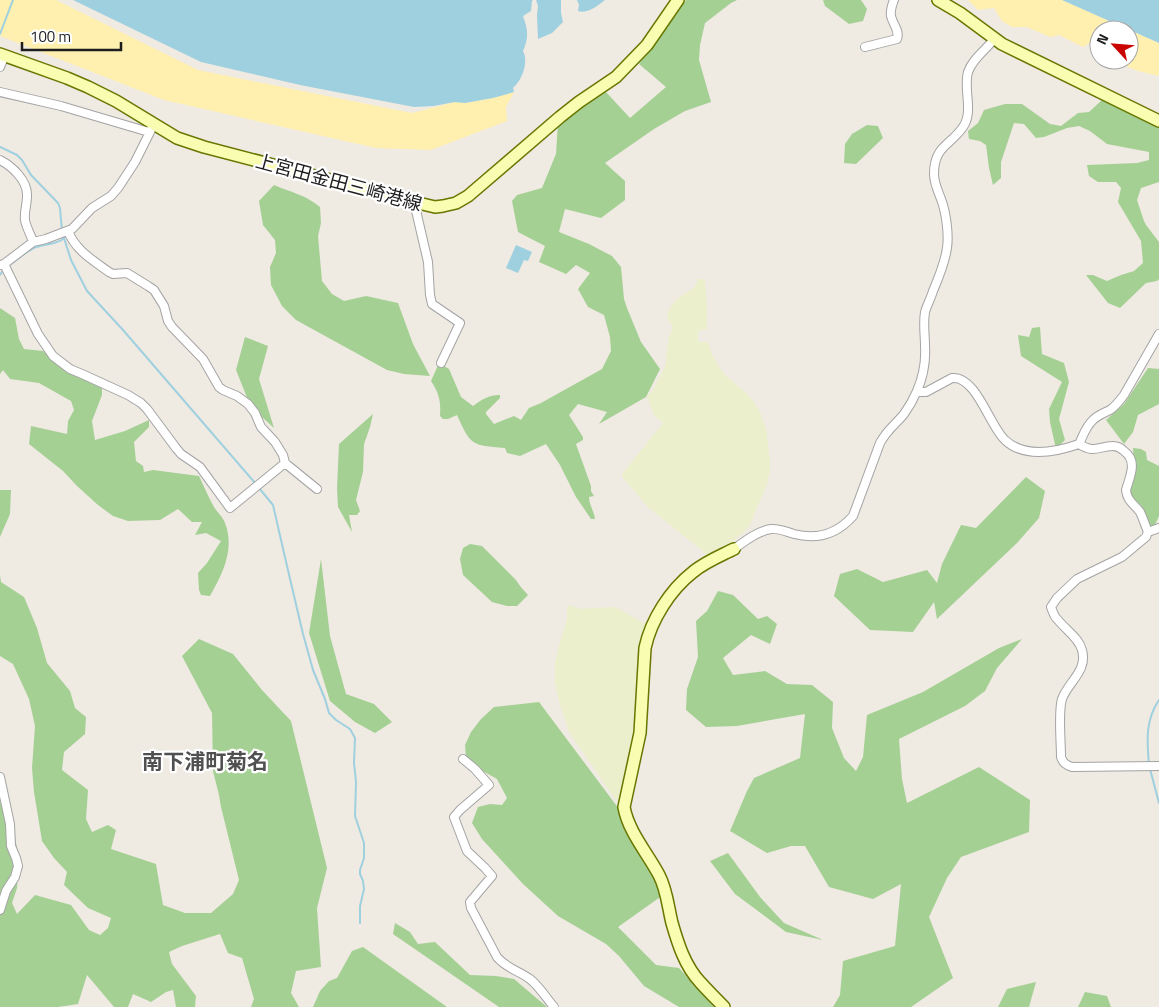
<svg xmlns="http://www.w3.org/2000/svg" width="1159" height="1007" viewBox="0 0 1159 1007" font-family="'Titillium Web','Noto Sans JP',sans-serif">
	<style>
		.farmland { fill: #ecefcb }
		.forest { fill: #a5d094 }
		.sand { fill: #fff0af }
		.water { fill: #9fd0df }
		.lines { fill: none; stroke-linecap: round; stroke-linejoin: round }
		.stream { stroke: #9fd0df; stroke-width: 2 }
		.street-casing { stroke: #a4a4a4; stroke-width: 10 }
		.secondary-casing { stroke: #687700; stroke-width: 14 }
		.street { stroke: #fff; stroke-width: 8 }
		.secondary { stroke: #f8fdb1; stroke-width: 11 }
		.labels { text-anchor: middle; stroke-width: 4.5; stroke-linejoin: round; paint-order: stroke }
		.street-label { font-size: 19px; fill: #1d1d1d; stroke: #fff }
		.quarter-label { font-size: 21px; font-weight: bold; fill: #505050; stroke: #fff }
	</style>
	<rect width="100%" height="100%" fill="#efeae2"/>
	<path class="farmland" d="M698,279h5l2,2 2,25v23l-9,2v10l2,1h8l3,10 10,18 5,6 19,16 8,9 6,9 7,19 4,31v11l-3,13 -18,43 -15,13 -4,7 -23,11 -3,-6 -55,-44 -26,-30 -1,-4 41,-51 -9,-8 -7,-19 6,-6 13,-26v-6l3,-22 4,-9 -5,-7 -1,-4 4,-10 6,-7 18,-12z
		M569,605l11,4 34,-2 7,3 28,16 -11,103 -18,77 -51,-74 -10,-31 -4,-18v-20l4,-18 8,-25v-13z"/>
	<path class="forest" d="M686,0h51l-6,3 -26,20 -5,22 -1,15 12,42 -26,9 -31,18 -49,34 20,18v19l-24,18 -36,-9 -6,23 30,12 23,12 9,11 3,32 3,9 14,34 19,27 -14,28 -47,27 8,-12 -29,-8 -9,11 14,22v3l-7,4 15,42v5l3,5 -5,1c0,8 5,14 6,22h-4l-15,-22 -16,-32 -14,-21 -26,12 -13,-3 -2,-5c-34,-3 -34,-2 -48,-33l-9,4h-5l-3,-3c1,-15 -1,-23 -9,-35l8,-18 10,6 12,28 12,9c10,-7 15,-11 27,-11v3l-14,14v2l8,10 20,-8 7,4 8,-12 12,-5 61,-34 9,-18 -1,-14 -6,-22 -16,-8 -10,-18 12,-16 -14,-8 -10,9 -27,-12 6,-16 -27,-14 -6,-31 5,-6 25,-7 14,-34 2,-31 48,-31 24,26 36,-31 -27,-23z
		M823,0h38l6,9 -4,12 -14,3 -24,-18z
		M1102,100l57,28v54l-18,6 -4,12 7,21 2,4 13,17v37l-2,2 -11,2 -26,25 -12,-5 -22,-28h7l14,6 14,-6 13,-4 9,-8 -2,-22 -23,-39 3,-14 -5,-6h-18l-9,-6 -2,-11 50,-2 12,-3v-8l-42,-8 -17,-13 -11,-5 -12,2 -23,9 -8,1 -12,-14 -10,-1 -13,39v16l-8,7 -4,-17 -3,-23 -6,-4 -11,-2 -1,-8 10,-8 6,-13 21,-6h17l28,20 11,2 17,-13 11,-1z
		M867,125l11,1 5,12 -27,26 -12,-1 1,-19 7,-10z
		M274,185c16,7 32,10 46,22l1,16 -3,13 4,45 10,13 12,7 22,-5 32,7 15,41 17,32 -26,-2 -17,-4 -91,-50 -14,-14 -11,-21 -1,-18 6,-14 -1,-13 -12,-15 -4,-24z
		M0,308l15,10 4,21 5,10 19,2 24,20 35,16v8l-10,26 3,19 30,-9 24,-11v7l-15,15 2,19 7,5 1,6 9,-2 46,6c5,10 9,21 15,31 3,5 9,10 11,16 10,26 -2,50 -15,73l-9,-1 -2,-5 -1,-17 9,-10 14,-22 -15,-8 -11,2 7,-13h-10l-14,-13 -18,11 -32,1 -15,-5 -15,-11 -21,-19 -14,-15 -34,-27 2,-18 36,8 1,-13 6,-11 -3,-9 -32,-18 -29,-4 -7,-9 -3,4z
		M1040,327l2,27 22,9 5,19 -10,37 6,21 -9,9 -6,-27 -1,-13 13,-27 -41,-26 -3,-21 11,2 3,-9z
		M245,337l23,9 -9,33 15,49 -11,-10 -15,-18 -12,-30z
		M1148,368l11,1v35l-21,11 -5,17 -9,12 -18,-24 18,-16z
		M373,414l-3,13 -6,17 -1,28 -7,28 4,11 -3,4h-8l3,17 -14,-25 -1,-19 2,-44z
		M1133,448l8,1 5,3 1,8 12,6v50l-5,11 -3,1 -10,-23 -8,-6 -3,-5 1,-9 4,-10z
		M1026,477l19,14 -6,27 -22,25 -80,76 -3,-17 -21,30 -43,-2 -36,-34 6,-22 17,-5 26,13 44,-12 10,13 5,-19 19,-39 15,3z
		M0,490h11l-1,24 -10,23z
		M470,544l12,2 34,34 4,6 8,9 -11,11h-10l-15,-4 -29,-27 -3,-16 3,-11z
		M321,559l9,77 16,58 28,10 18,18 -17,11 -20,-11 -25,-21 -21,-68z
		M0,575l1,7 23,15 13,31 10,35 23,28 5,17 11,9 -1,17 -21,18 -2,18 26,20 -2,29 6,13 16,-7 8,5 -5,19 45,15 7,41 22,8h26l22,-19 6,-14 -18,-73 -2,-12 -6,-24 -1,-58 -30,-57 17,-17 34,15 29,36 29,31 36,147 -10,40 4,59 -25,4 -5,22 8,14h-48l3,-8 -12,-41 -14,-5 -8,-19 -38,12 -13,6 3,12 24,32 -1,11h-19l-3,-17 -7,2 -15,10 -18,-8 -5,13h-14l-27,-32 -9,29 -20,3h-58v-206l7,21 7,9 5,28 -2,29 -5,15 5,11 18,-19 36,10 18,25 11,5 8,-7 3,-10 -23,-10 -24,-23 3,-13 -13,-14 -12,-17 -8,-49 -2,-24 3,-42 -6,-27 -16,-35 -13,-8z
		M718,591l15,4 25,24 9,-3 10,8 -7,20 -19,-9 -28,23 10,17 32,-4 22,13 25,1 21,17 -1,26 12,30 12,13 7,-14 4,-42 56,-23 76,-44 23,-9 -25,29 -12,23 -20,15 -66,33 3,40 5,24 72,-36 51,33 -1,32 -68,25 -14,21 -18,39 24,61 -42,29h-78l7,-12 3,-34 52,-15 6,-62 -28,15 -44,-12 -24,-41h-14l-24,7 -37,-22 17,-40 7,-13 46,-20 5,-44 -68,12 -31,1 -20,-17 1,-21 11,-32 -2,-36 11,-10z
		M539,702l80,107 44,86 -45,32 38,38 23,3 35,39h-35l-35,-21 -25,-30 -13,-12 -48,-28 -35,-32 -41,-45 -10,-16 6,-16 12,-3 12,1 5,-7 -10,-19 -23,-13 -8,-8 -1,-13 6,-13 10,-13 13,-12z
		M728,853l32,44 24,26 39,17 -37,-8 -51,-38 -25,-33z
		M395,923l15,9 8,12 17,-2 35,33 26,1 18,3 33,28h-48l-106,-73z
		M363,947l84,60h-134l7,-16 9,-10 8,-3 15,-27z
		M1036,982l-7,25h-31l9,-18z
		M1085,992l22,4 4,11h-33z"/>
	<path class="sand" d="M0,0h56l142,70 214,43 43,-11 10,1 28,-5 21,-6 -8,15 1,14 -76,29 -55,-2 -212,-48 -164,-64z
		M968,0h94l97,43v33l-21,-5 -27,-11h18v-30h-30v18l-9,-5 -7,4 -24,-12 -9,2 -23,-10h-15l-10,-6 -8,-13 -16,2z"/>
	<path class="water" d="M73,0h460l-1,1 -1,10 -8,5c5,14 6,21 0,35 6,11 -1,29 -10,37l1,4 -21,6 -28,5 -10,-1 -22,4 -19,1 -114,-22 -99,-23z
		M536,0h25v13l2,9 -11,11 -14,6 -1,-24 1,-9z
		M577,0h28c-8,6 -17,14 -27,11l1,-6z
		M1062,0h97v43z
		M516,245l16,7 -4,9 -4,-1 -6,13 -12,-5z"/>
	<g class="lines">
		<path class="stream" d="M0,34l13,-34
			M0,147l17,8 5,5 9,15 27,28 2,5 2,23
			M63,235l8,25 16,31 36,39 133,154
			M8,266c8,-5 16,-13 24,-17 10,-6 22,-3 31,-10
			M0,275l4,-6
			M259,488l14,17 14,61 16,68 10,36 12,29 4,14 7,7 14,9 5,9 -1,25 2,19 -1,34 9,27v15l-4,12v4l3,7 1,8 -4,17v17
			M1149,765c-2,-23 -4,-45 10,-65
			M1150,769l9,34"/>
		<defs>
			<path id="street" d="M865,47l32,-8c3,-9 -4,-14 -6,-23 -1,-5 1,-11 3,-16
				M0,67l5,-12
				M0,92l61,14 88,26
				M0,160c12,6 28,21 27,36 0,8 -3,16 -2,24 1,7 6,15 8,22
				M414,202l14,60 2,33 2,9 28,19 -19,40
				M68,231c7,19 26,30 41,41l4,2 14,-1 21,13 6,4 10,16 4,15 4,6 31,32 16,28 4,3 14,6 11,8 7,9 6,14 14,15 8,13 2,8 32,26
				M4,264l34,70 15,22 17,13 12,5 46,21 13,8 6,6 29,39 5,6 19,13 30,41 55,-45
				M0,265l4,-1 29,-22 13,-3 26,-10 20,-21 19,-12 7,-8 17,-26 19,-38
				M917,392h9l26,-14c24,-3 38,49 53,62 20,19 51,12 74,4 4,-8 7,-18 14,-24 5,-5 11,-7 17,-10 6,-4 10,-10 14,-15l35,-61
				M1079,444c16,10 19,2 34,2 4,0 8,2 11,5 14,10 6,25 2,39 1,11 8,14 14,22 3,6 5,13 8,20
				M1159,528l-11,4 -2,5 -24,20 -45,22 -20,19 -6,9c2,5 3,10 7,13 8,10 21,18 24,30 6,21 -14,32 -20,49 -4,13 -1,42 -1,58 2,6 5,8 11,10l87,-1
				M734,549c11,-8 24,-18 37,-20 8,-1 16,3 23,5 23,6 43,0 59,-18l27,-73c7,-13 15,-18 24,-29 5,-7 10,-16 13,-23 6,-14 9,-30 8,-45 0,-11 -2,-22 0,-34 2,-7 6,-14 8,-21 6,-14 12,-29 14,-43 2,-14 -1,-36 -6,-49 -3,-8 -7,-16 -7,-25 0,-28 16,-28 29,-47 11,-16 0,-37 5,-55 5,-14 18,-22 26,-33
				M463,759l12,10 14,16 -29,25 -6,7 13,34 18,17 7,8 -22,26 1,6 26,49c9,11 22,14 33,22 9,7 17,20 24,28
				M0,777l10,47 1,22 5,12 2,8 -3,11 -9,14 -6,19"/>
			<path id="secondary" d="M938,0l22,13 42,31 157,77
				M0,54l67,24 21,9 28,14 61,37 27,9 210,55 21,5 8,-1 13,-3 12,-7 92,-79 19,-15 37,-25 31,-32 31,-45
				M724,1007c-8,-8 -16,-16 -24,-25 -15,-16 -22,-38 -28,-59 -4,-16 -5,-33 -13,-48 -11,-21 -31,-44 -35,-68l16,-74 5,-85c6,-28 25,-58 48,-76 12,-10 27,-16 41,-23"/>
		</defs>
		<use href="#street" class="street-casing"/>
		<use href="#secondary" class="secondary-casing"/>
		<use href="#street" class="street"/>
		<use href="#secondary" class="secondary"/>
	</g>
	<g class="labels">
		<g class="street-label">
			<text transform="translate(339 182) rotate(15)" y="7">上宮田金田三崎港線</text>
		</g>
		<g class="quarter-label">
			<text x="205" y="769">南下浦町菊名</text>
		</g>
	</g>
	<g transform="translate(1114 45) rotate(296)"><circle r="24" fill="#ffffff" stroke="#a5a5a5"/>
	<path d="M0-4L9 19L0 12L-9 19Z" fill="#c90300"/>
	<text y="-8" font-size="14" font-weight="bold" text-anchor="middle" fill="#1d1d1d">N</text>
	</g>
	<path d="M22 42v8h99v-8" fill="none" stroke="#1d1d1d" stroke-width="2.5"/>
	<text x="30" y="42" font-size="15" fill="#1d1d1d" stroke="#ffffff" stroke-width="4" paint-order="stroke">100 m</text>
</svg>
